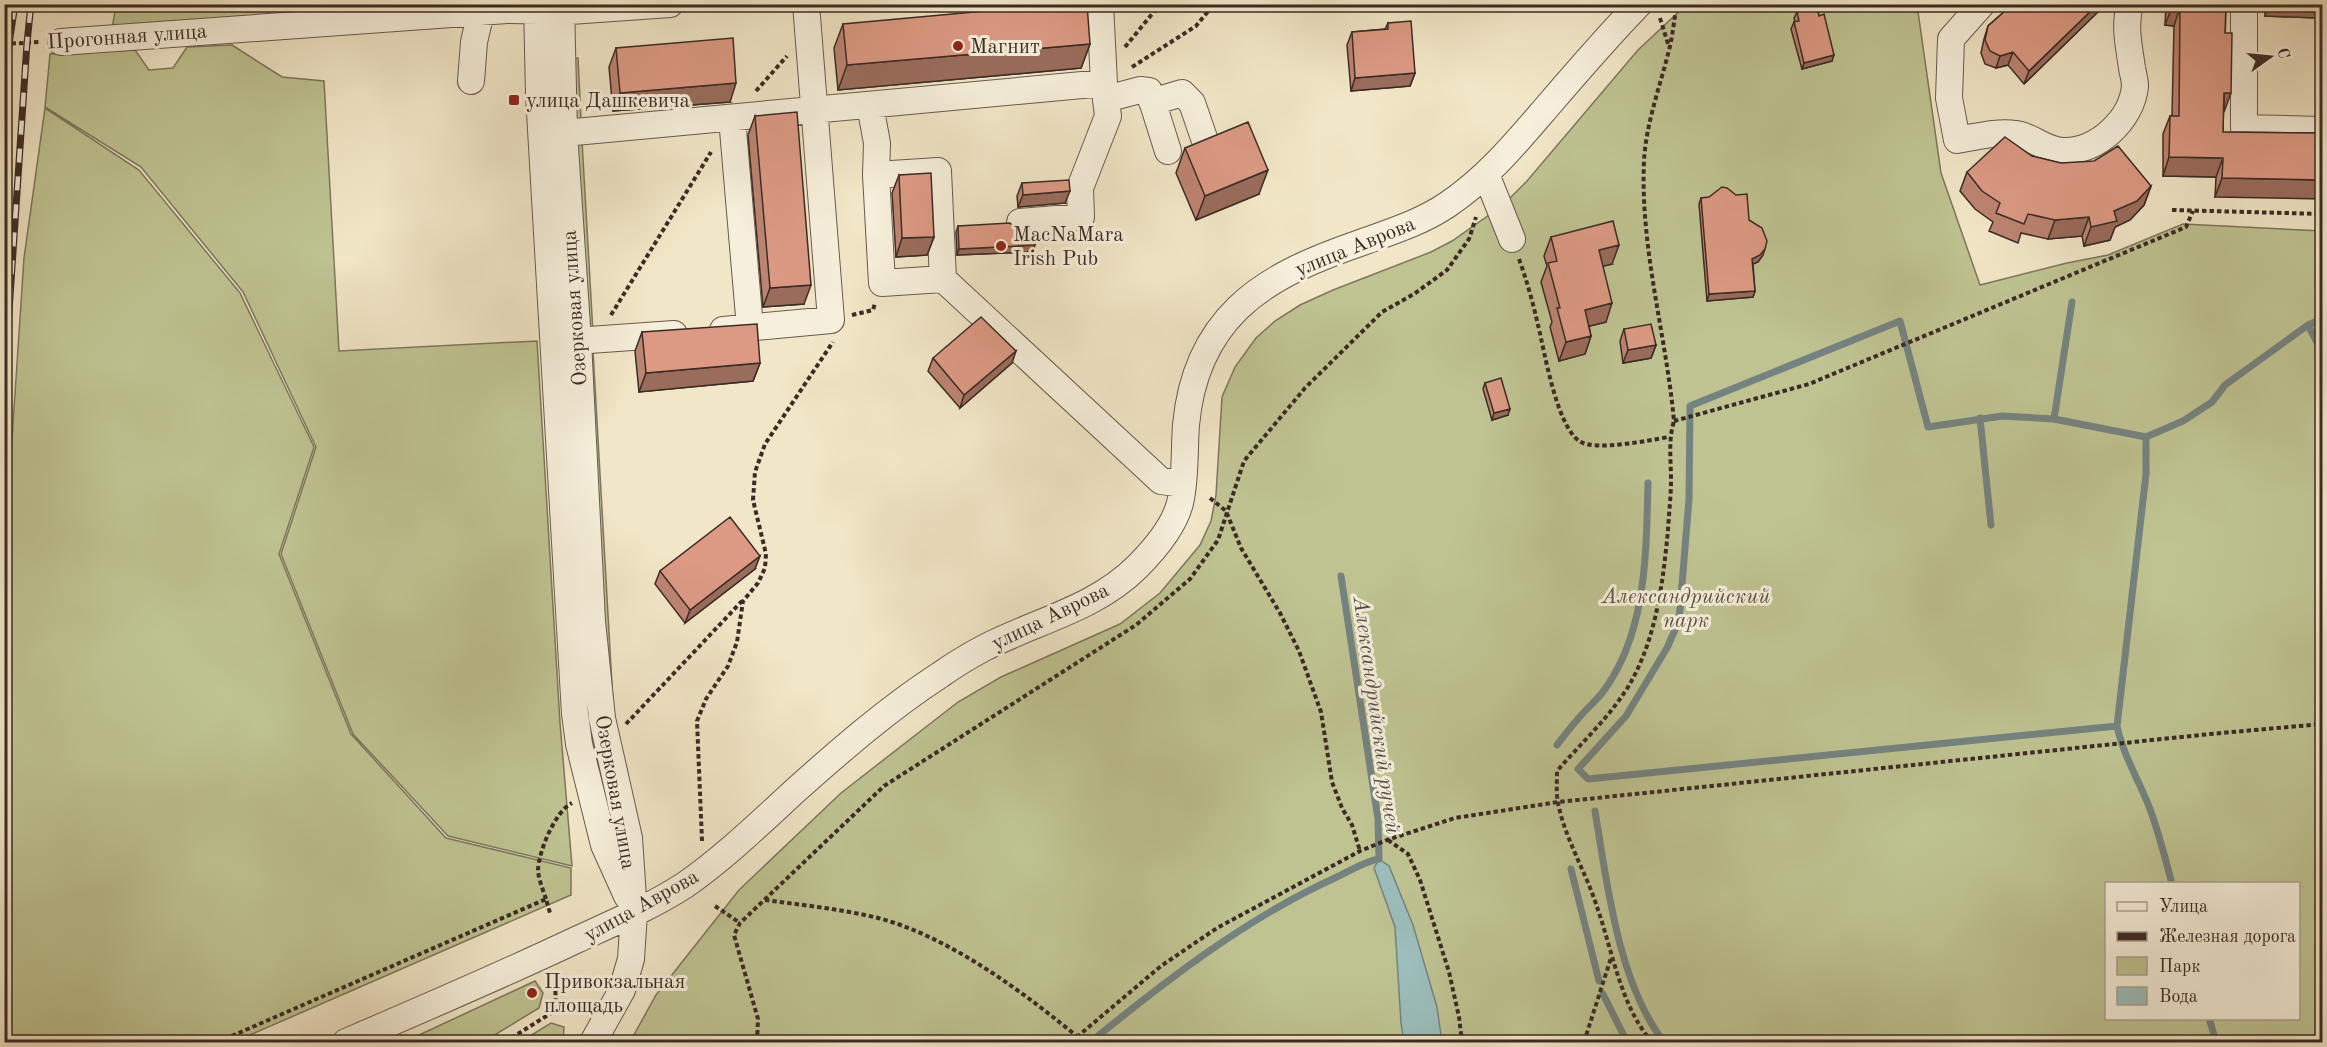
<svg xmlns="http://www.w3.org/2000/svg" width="2327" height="1047" viewBox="0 0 2327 1047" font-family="'Old Standard TT',serif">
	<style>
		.green { fill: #bfc392; stroke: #7d775c; stroke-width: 1.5; fill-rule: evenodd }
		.water { fill: #9cbebc; stroke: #758380; stroke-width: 1.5 }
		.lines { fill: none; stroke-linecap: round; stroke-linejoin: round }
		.stream { stroke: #758380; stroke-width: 7 }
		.minor-casing { stroke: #685a4e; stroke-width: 28 }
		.path { stroke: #3b2b25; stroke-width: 4; stroke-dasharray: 4.5 3; stroke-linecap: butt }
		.minor { stroke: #f6efdb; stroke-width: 26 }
		.rail-casing { stroke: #3b2b25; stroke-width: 7 }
		.rail { stroke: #f6efdb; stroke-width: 4.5; stroke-dasharray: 14; stroke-linecap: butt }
		.wall { fill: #bd8472; stroke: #3b2b25; stroke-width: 1.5 }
		.shaded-wall { fill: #9a6c5c; stroke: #3b2b25; stroke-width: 1.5 }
		.building { fill: #dc9a84; stroke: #3b2b25; stroke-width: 1.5 }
		.poi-dot { fill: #8f2418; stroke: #f6efdb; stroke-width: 2 }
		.labels { text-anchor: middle; stroke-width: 6; stroke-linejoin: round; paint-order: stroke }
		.street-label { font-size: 21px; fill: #3b2b25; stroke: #f6efdb }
		.poi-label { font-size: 21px; fill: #3b2b25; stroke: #f6efdb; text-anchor: start }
		.park-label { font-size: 21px; font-style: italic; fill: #5c5140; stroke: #f6efdb }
		.water-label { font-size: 22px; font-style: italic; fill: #53504b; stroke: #f6efdb }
	</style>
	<rect width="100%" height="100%" fill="#f1e6c7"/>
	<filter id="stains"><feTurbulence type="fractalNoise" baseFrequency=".00333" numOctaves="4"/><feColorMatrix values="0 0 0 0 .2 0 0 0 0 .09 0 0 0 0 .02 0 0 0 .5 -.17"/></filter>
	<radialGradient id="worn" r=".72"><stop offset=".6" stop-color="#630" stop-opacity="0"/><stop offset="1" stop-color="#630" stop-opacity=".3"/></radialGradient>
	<path class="green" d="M116,5h313l-317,24z
		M1686,5h231l24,168 39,112 87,-22 41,-8 75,-31 139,7v811h-1692l26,-47 83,-105 102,-97 117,-91 43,-25 119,-53 40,-31 40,-48 11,-24 5,-26 6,-98 13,-30 21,-29 19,-17 25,-16 33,-15 98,-38 21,-11 51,-36 24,-24 111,-131zM2106,884h192v134h-192z
		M232,45l50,32 42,4 15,270 198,-10 23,382 12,143 -124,-30 -95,-102 -72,-180 35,-107 -73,-155 -102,-125 -96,-60 5,-53 85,-4 14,20 24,-2 14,-21z
		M578,58l3,62h-7l-3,-61z
		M45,108l94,62 101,123 74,154 -35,107 72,180 95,104 125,30v27l-337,147h-212l-17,-8v-489l19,-287z
		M575,141h7l11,192h-7z
		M586,351h7l21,369h-7z
		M535,981l8,12 -4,15 -56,34h-79z
		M551,1023l13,4 -1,15h-43z"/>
	<path class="water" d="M1379,859l10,7 24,59 24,82 5,35h-38l-3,-19 -6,-96 -21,-59z"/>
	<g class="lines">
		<path class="stream" d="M2308,325l14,-6
			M1980,418l11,107
			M2054,419l18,-117
			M2146,437v37l-29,252c6,28 20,51 31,78 10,25 17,53 24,80
			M2117,726l-529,53 -10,-10 48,-53 41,-68 12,-27 10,-122 1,-93 210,-85 28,106 74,-11 52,3 92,18 37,-16 29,-19 13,-17 83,-60 10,19 2,69 2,14
			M1557,745c6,-8 13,-17 20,-25 8,-10 18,-18 25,-27 45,-59 44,-139 46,-210
			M1595,811c12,72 23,172 69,231
			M1571,869l28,112
			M1603,994l24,48
			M2209,1018l7,24
			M1093,1040c75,-61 155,-123 244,-163 13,-6 28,-16 42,-18l-1,-40 -37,-243"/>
		<defs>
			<path id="minor" d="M537,4l2,91 36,619 4,30 25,101 23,51
				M561,4l3,129 14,208 14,280 10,97 27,120 5,75 -3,46 -9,31 -29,52
				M1982,4l-31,35 -2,59 8,42c19,-3 40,-9 59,-6 16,2 28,16 47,17 34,1 69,-31 72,-65 0,-6 -2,-12 -3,-18 -3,-22 -8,-41 -2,-64
				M2244,4v124l78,2
				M61,42l446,-32 63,1 100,-7
				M471,81l3,-39 7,-30
				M1106,99l34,-9 9,1 19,60
				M1152,102l30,-9 10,10 12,35
				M870,105l7,38 -1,32 6,108 61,-4 218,202 22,3
				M732,118l18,210
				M564,133l540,-50
				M1486,174l26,65
				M876,175l62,-4 5,108
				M1020,222l61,-5 -1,-29 28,-72 -4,-33 -4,-79
				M723,330l108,-10 -25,-316
				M561,342l113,-8
				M346,1042c77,-33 154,-66 230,-102 37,-17 75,-33 109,-55 40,-28 76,-63 112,-96 45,-40 92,-81 143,-114 14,-10 29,-19 44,-27 52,-27 111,-39 153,-81 17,-17 37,-40 43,-64 6,-25 4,-52 6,-78 4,-44 20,-86 52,-117 33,-32 79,-50 122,-65 30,-11 60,-20 87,-38 39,-26 69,-62 99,-97 30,-35 60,-70 93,-104"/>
		</defs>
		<use href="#minor" class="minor-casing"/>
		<path class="path" d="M1660,18l9,29
			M4,44l35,-2
			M1125,47l32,-39
			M1132,67l64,-41 18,-22
			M756,91l31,-35
			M2172,210l150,4
			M1519,259c8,22 14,44 19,66 7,28 18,99 41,116 16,11 70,-1 90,-4
			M611,315l100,-163
			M852,315l21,-5 2,-7
			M1674,421l135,-37 377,-157 7,-16
			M1210,498l16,13 15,37 39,65 19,38 22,61 11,70 10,26 10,17 8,26
			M626,724l116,-123
			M1388,840l20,14 12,26 29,92 10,45 3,25
			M702,841l-5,-120 9,-22 22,-33 9,-24 6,-41 15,-18 7,-15 1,-14 -13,-54 2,-28 10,-28 68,-102
			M546,899c-3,-9 -7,-19 -8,-28 0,-18 17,-60 34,-68
			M765,900c37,5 76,9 113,18 73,19 149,77 206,124
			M715,906l25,17
			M218,1042l328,-143 4,14
			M505,1042l51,-32 -1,-31
			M757,1042l1,-23 -24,-84 6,-12 144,-137 252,-161 54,-46 28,-39 26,-79 61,-73 77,-76 32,-18 33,-24 22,-31 7,-22
			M1071,1042l90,-76 56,-38 143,-77 27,-11 68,-22 103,-16 652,-68 112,-10
			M1584,1042l27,-84
			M1652,1042c-32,-37 -39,-90 -55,-135 -11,-35 -32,-68 -39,-104 -2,-10 -1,-21 -1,-32 25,-29 57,-58 75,-91 25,-46 31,-99 36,-150 1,-17 3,-34 3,-50 0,-21 -3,-39 3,-59 -8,-87 -34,-172 -30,-260 2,-38 16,-74 25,-111 4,-15 5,-31 8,-46"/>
		<use href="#minor" class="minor"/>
		<defs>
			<path id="rail" d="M4,131l5,-87 6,-40
				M4,386l23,-343 4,-39"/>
		</defs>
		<use href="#rail" class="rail-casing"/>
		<use href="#rail" class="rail"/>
	</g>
	<path class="wall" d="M2013,4h93l-82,80 -16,-19 -12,3 -11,-4 -4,-11 3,-14 4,-13z
		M2166,4h60l-3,128 99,1 -107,64 1,-20 -53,-1v-42l7,-18h2l2,-90 -9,-1z
		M2265,4h55l-3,14 -52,-2z
		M1797,12l35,49 -30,8 -11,-40 3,-7h1l-1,-4z
		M1388,23l27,50 -5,13 -59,5 -4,-46 5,-13 33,-3z
		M843,24l247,20 -9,24 -243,22 -4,-42z
		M616,48l114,54 -117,9 -4,-44z
		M755,116l49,188 -41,3 -15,-172z
		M1185,148l74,46 -63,26 -20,-47z
		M2032,156l119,30 -7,19 -14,15 -15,7 -5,13 -26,6 -2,-10 -34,3 -27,-6 -3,10 -29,-12 4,-9 -18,-13 -15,-18 7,-19z
		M899,175l35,62 -7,18 -31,2 -4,-64z
		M1022,183l43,20 -47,4 -1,-11z
		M1701,198l48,22 14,35 -5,7 -5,2 2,27 -2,6 -46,4 -8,-97z
		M958,226l75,26 -76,3 -1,-23z
		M1551,237l61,27 -9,2 3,56 -17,4 2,10 -6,18 -26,7 -9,-34 2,-5 -11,-40 6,-16 -3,-10z
		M1624,329l32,16 -5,13 -28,5 -3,-22z
		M642,332l118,31 -7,18 -114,11 -4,-41z
		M933,358l79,5 -52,45 -32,-37z
		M1485,383l23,32 -16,5 -9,-31z
		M755,569l-70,54 -30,-39 5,-13z"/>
	<path class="shaded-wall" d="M2098,4h8l-82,80 5,-13z
		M2172,7h8l-6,19 -9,-1z
		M2267,10l52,2 -2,6 -52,-2z
		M1090,44l-9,24 -243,22 9,-25z
		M2013,52l-5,13 -12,3 4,-12z
		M1834,55l-2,6 -30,8 2,-6z
		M1415,73l-5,13 -59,5 4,-13z
		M736,83l-6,19 -117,9 7,-18z
		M2224,93h7l-7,19z
		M2169,157l54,1 -7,19 -53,-1z
		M1268,170l-9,24 -63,26 9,-24z
		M2222,178l100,2v19l-107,-2z
		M2151,186l-7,19 -14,15 -15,7 -5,13 -26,6 7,-19z
		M1070,191l-5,12 -47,4 5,-12z
		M2089,217l-7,19 -34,3 7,-19z
		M934,237l-7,18 -31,2 6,-19z
		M1035,245l-2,7 -76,3 2,-6z
		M1619,245l-7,19 -20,5 7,-19z
		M1765,249l-2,6 -5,7 -8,3 2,-6z
		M811,285l-7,19 -41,3 7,-19z
		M1755,291l-2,6 -46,4 2,-7z
		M1612,303l-6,19 -28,7 7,-19z
		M1591,336l-6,18 -26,7 7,-19z
		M1656,345l-5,13 -28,5 5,-13z
		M1016,351l-4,12 -52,45 4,-13z
		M760,363l-7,18 -114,11 7,-19z
		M1510,409l-2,6 -16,5 2,-7z
		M760,556l-5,13 -70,54 5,-13z"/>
	<path class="building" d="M1062,4h25l3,40 -243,21 -4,-41z
		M2013,4h85l-69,67 -16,-19 -13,4 -10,-5 -5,-11 3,-14z
		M2172,4h54l-1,29h7l-1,60h-7l-1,39 99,1v47l-100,-2 1,-20 -54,-1 1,-41h9l1,-109h-8z
		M2268,4h52l-1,8 -52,-2z
		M1817,7l2,9 5,-2 10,41 -30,8 -10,-41 5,-1 -2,-9z
		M1411,21l4,52 -60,5 -3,-46 36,-3v-6z
		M733,38l3,45 -116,10 -4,-45z
		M797,112l14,173 -41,3 -15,-172z
		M1248,122l20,48 -63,26 -20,-48z
		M2005,137l27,19 29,7 33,-2 24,-15 33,40 -14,15 -23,10 3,10 -26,6 -2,-10 -34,3 -27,-6 -4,10 -28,-11 4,-10 -18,-12 -15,-19z
		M931,173l3,64 -32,1 -3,-63z
		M1069,180l1,11 -47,4 -1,-12z
		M1722,187l5,1 9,7 11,-1 2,26 13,8 5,13 -2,8 -5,6 -8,4 3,32 -46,3 -8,-96 8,-1z
		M1613,221l6,24 -20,5 13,53 -27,7 6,26 -25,6 -9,-34h3l-12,-45 9,-2 -6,-24z
		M1010,223l6,6 18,1 1,15 -76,4 -1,-23z
		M981,317l35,34 -52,44 -31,-37z
		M757,324l3,39 -114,10 -4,-41z
		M1651,324l5,21 -28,5 -4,-21z
		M1501,378l9,31 -16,4 -9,-30z
		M730,517l30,39 -70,54 -30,-39z"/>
	<g class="poi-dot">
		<circle cx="958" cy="46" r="6"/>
		<rect x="508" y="94" width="12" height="12" rx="3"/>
		<circle cx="1001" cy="246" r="6"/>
		<circle cx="532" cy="993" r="6"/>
	</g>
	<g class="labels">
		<g class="street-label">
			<text transform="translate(127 36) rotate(-4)" y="7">Прогонная улица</text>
			<text transform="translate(1355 246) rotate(-22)" y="7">улица Аврова</text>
			<text transform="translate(574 308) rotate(-94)" y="7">Озерковая улица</text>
			<text transform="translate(1050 616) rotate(-26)" y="7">улица Аврова</text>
			<text transform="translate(616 792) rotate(80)" y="7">Озерковая улица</text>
			<text transform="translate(641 905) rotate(-29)" y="7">улица Аврова</text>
		</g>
		<g class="poi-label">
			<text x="970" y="53">Магнит</text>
			<text x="526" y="107">улица Дашкевича</text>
			<text x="1013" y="241">MacNaMara<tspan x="1013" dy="24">Irish Pub</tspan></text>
			<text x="544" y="988">Привокзальная<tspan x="544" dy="24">площадь</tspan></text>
		</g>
		<g class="park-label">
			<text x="1686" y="603">Александрийский<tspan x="1686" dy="24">парк</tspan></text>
		</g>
		<g class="water-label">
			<text transform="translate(1378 715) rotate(82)" y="8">Александрийский ручей</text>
		</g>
	</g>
	<rect width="2327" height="1047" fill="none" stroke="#f1e6c7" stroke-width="24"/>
	<rect x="6" y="6" width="2315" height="1035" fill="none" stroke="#3b2b25" stroke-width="3"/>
	<rect x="12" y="12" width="2303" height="1023" fill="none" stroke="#3b2b25" stroke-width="1.5"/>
	<rect x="2105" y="882" width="195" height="138" fill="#f6efdb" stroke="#aba192" stroke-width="1.5"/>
	<rect x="2117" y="902" width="30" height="9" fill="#f6efdb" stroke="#aba192" stroke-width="1.5"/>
	<text x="2159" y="912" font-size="18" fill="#3b2b25">Улица</text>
	<rect x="2117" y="932" width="30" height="9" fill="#3b2b25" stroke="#aba192" stroke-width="1.5"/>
	<text x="2159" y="942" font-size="18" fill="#3b2b25">Железная дорога</text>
	<rect x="2117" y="957" width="30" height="18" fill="#bfc392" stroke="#aba192" stroke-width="1.5"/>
	<text x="2159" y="972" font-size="18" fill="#3b2b25">Парк</text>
	<rect x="2117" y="987" width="30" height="18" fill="#9cbebc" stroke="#aba192" stroke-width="1.5"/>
	<text x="2159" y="1002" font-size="18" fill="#3b2b25">Вода</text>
	<g transform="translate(2270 57) rotate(75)" stroke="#f6efdb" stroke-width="4.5" paint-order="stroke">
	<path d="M0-4.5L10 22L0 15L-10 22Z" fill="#3b2b25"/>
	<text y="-9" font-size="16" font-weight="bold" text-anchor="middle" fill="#3b2b25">С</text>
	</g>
	<rect width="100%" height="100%" filter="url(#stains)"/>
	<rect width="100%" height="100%" fill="url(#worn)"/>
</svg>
